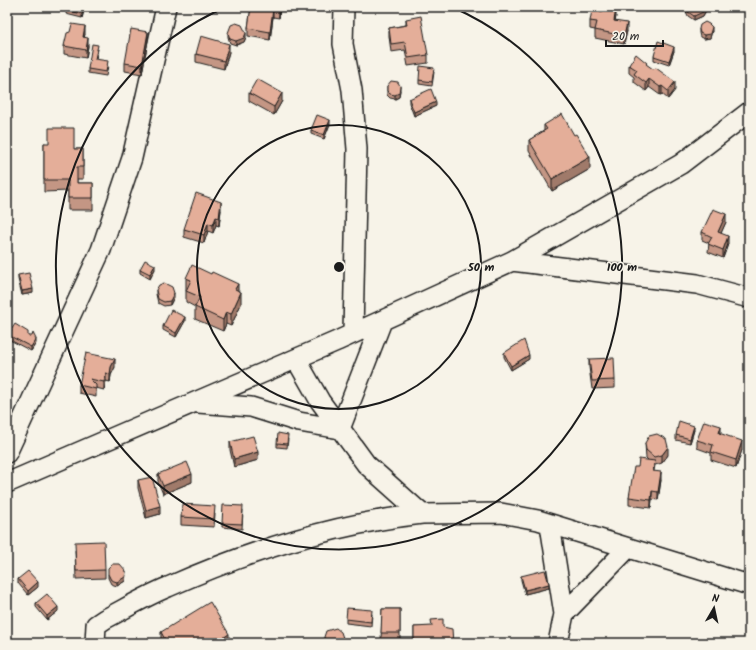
<svg xmlns="http://www.w3.org/2000/svg" width="756" height="650" viewBox="0 0 756 650" font-family="Kalam,sans-serif">
	<style>
		.lines { fill: none; stroke-linecap: round; stroke-linejoin: round }
		.minor-casing { stroke: #1c1c1c; stroke-width: 22 }
		.minor { stroke: #f7f3e8; stroke-width: 19 }
		.wall { fill: #c49684; stroke: #1c1c1c }
		.shaded-wall { fill: #a07a6b; stroke: #1c1c1c }
		.building { fill: #e4ae99; stroke: #1c1c1c }
		.ring { fill: none; stroke: #1c1c1c; stroke-width: 2 }
		.centre { fill: #1c1c1c; stroke: #f7f3e8; stroke-width: 2 }
		.ring-label { font-size: 12px; text-anchor: middle; font-weight: bold; fill: #1c1c1c; stroke: #f7f3e8; stroke-width: 3; stroke-linejoin: round; paint-order: stroke }
	</style>
	<rect width="100%" height="100%" fill="#f7f3e8"/>
	<filter id="ink" filterUnits="userSpaceOnUse"><feTurbulence type="fractalNoise" baseFrequency=".025" numOctaves="2"/><feDisplacementMap in="SourceGraphic" scale="8" xChannelSelector="R" yChannelSelector="G"/><feConvolveMatrix kernelMatrix="1 2 1 2 8 2 1 2 1" color-interpolation-filters="sRGB"/></filter>
	<g filter="url(#ink)">
		<g class="lines">
			<defs>
				<path id="minor" d="M344,7l-1,37 9,46 5,59 -4,184
					M512,261l185,23 52,14
					M296,359l24,42 46,63 56,50 79,-1 37,7 211,65
					M198,403l53,4 48,15 41,7
					M340,429l42,-108
					M7,453l94,-203 31,-92 34,-151
					M7,483l330,-142 175,-80 169,-97 68,-52
					M550,525l14,89 -6,29
					M564,614l64,-66
					M95,643l1,-18 9,-6c21,-11 41,-23 63,-32 81,-36 166,-63 254,-73"/>
			</defs>
			<use href="#minor" class="minor-casing"/>
			<use href="#minor" class="minor"/>
		</g>
		<path class="wall" d="M67,7h18l-3,11 -16,-4z
			M251,7h29l-1,11 -6,-1 -3,23 -22,-4v-8z
			M417,7h28v3z
			M685,7h21v3l-3,6 -9,4 -6,-4 -3,-7z
			M616,16l-1,5 12,10 -3,13 -29,-6v-8l-5,-1v-8z
			M406,19l22,36v8l-20,3 -3,-16 -14,2 -2,-16v-8l17,-3z
			M699,29l13,2 -2,7 -6,1 -4,-2 -1,-4z
			M228,33l18,4 -2,5 -8,3 -6,-2 -2,-6z
			M85,34l-1,3 4,9 -2,12 -22,-4v-8z
			M148,40l-6,34 -17,-3v-8z
			M98,49l-2,10 12,7 -2,10 -18,-3v-4z
			M674,51l-5,14 -15,-5v-4z
			M229,52l-5,17 -28,-7v-8z
			M629,65h18l28,25 -7,9 -6,-5 -2,1 -11,-8 -3,4 -12,-9v-5l-5,-4z
			M434,72l-2,14 -13,-2v-4z
			M387,86l13,4 -1,7 -4,2 -5,-1 -3,-3z
			M249,93l33,8 -8,14 -25,-14z
			M409,99l27,7 -22,10 -5,-13z
			M330,124l-6,15 -13,-5v-4z
			M544,125l46,44 -38,22 -23,-40v-11l15,-9z
			M44,143l30,6h9v30h-6v4h16v27h-25v-19l-24,1z
			M748,189h1v16h-1z
			M221,210l-2,16 -3,-1 -3,8 -5,-2 -4,12 -20,-6v-8z
			M726,222l-5,11 7,11 -5,14 -15,-6 1,-9 -7,-3v-8z
			M140,269h15l-5,10 -10,-6z
			M18,275l15,18 -11,2 -4,-16z
			M186,278l52,13 3,13 -10,22 -5,-2 -3,7 -28,-12v-12l-9,-5z
			M156,290l18,7 -4,8 -6,1 -6,-3 -2,-9z
			M185,321l-9,16 -13,-7v-4z
			M8,335l20,1 8,7 -5,8 -23,-12z
			M504,353l25,6 -18,11 -7,-13z
			M589,359l26,21v8l-23,1 -3,-22z
			M115,367l-4,8 -1,7 -4,-1 -2,9 -8,-2v9l-17,-4v-8z
			M694,430l-4,13 -14,-3v-5z
			M721,434l21,16 -6,18 -25,-8v-7l-14,-5v-8z
			M288,439l-1,9 -10,-1v-4z
			M230,442l28,18 -24,7 -4,-17z
			M645,443l23,12 -6,8 -7,2 -1,6 7,9 -3,20 -6,-1 -1,9 -22,-3v-8l9,-30 10,-7 -2,-2z
			M158,474l34,8 -29,12 -5,-12z
			M138,480l22,34 -14,4 -8,-30z
			M243,510l-1,19 -20,-2v-4z
			M215,514l-1,13 -33,-2v-8z
			M75,550l30,20v8l-29,1z
			M108,574l18,1 -1,6 -8,5 -6,-2 -3,-6z
			M521,576l28,12 -24,6 -4,-14z
			M18,579l20,8 -10,8 -10,-12z
			M36,603l22,8 -11,9 -11,-13z
			M382,609h18v32h-19z
			M372,614l-1,12 -25,-3v-4z
			M414,627h29l10,16h-39z
			M161,632l68,11h-68z"/>
		<path class="shaded-wall" d="M84,7h1l-3,11v-4z
			M279,7h1l-1,11z
			M705,7h1v3l-3,6 -9,4v-4z
			M616,8v8l-2,13v-8z
			M273,9v8l-3,23v-8z
			M627,23v8l-3,13v-8z
			M85,26v8l-2,11v-8z
			M712,27v4l-2,7 -6,1v-4z
			M148,32v8l-6,34v-8z
			M246,33v4l-2,5 -8,3v-4z
			M88,38v8l-2,12v-8z
			M229,44v8l-5,17v-8z
			M674,47v4l-5,14v-4z
			M649,79v8l-3,4v-8z
			M675,82v8l-7,9v-8z
			M400,86v4l-1,7 -4,2v-4z
			M662,86v8l-2,1v-8z
			M282,93v8l-8,14v-8z
			M436,102v4l-22,10v-4z
			M330,120v4l-6,15v-4z
			M590,157v12l-38,22v-12z
			M221,202v8l-2,16v-8z
			M726,214v8l-8,18v-8z
			M216,217v8l-3,8v-8z
			M208,223v8l-4,12v-8z
			M728,236v8l-5,14v-8z
			M155,265v4l-5,10v-5z
			M238,284v11l-3,-6z
			M33,289v4l-11,2v-4z
			M241,292v12l-10,22v-12z
			M174,293v4l-4,8v-4z
			M226,312v12l-3,7v-11z
			M185,317v4l-9,16v-4z
			M36,339v4l-5,8v-4z
			M529,355v4l-18,11v-4z
			M115,359v8l-4,8 -1,7v-8l1,-7z
			M106,373v8l-2,9v-8z
			M694,426v4l-4,13v-4z
			M721,426v8l-2,-1z
			M742,441v9l-6,18v-8z
			M668,447v8l-6,8v-8z
			M258,452v8l-24,7v-8z
			M661,472v8l-3,20v-8z
			M192,474v8l-29,12v-8z
			M652,491v8l-1,9v-8z
			M160,506v8l-14,4v-8z
			M126,571l-1,10 -8,5v-4z
			M38,582v5l-10,8v-4z
			M549,584v4l-24,6v-4z
			M58,607v4l-11,9v-4z
			M229,634v9h-14z
			M343,638v5h-3z"/>
		<path class="building" d="M67,7h17l-2,7 -16,-4z
			M251,7h28v3l-6,-1 -3,23 -22,-4z
			M603,7h10l3,1 -2,13 13,2 -3,13 -29,-6 2,-8 -7,-1 2,-11 10,2z
			M686,7h19l-2,5 -9,4 -6,-4z
			M421,16l7,39 -20,3 -3,-16 -14,2 -2,-16 18,-3 -1,-6z
			M705,22l4,2 3,3 -2,7 -6,1 -4,-2 -1,-4 1,-4z
			M236,23l6,2 4,8 -2,5 -8,3 -6,-2 -2,-6 3,-8z
			M72,24l13,2 -2,11 5,1 -2,12 -22,-4 3,-13 3,-1z
			M131,29l17,3 -6,34 -17,-3z
			M201,36l28,8 -5,17 -28,-7z
			M658,41l16,6 -5,14 -15,-5z
			M92,44l6,1 -3,14 13,2 -2,11 -18,-3z
			M636,54l11,9 -1,1 7,5 3,-1 19,14 -7,9 -6,-5 -2,1 -11,-8 -3,4 -12,-9 3,-4 -8,-5z
			M420,66l14,2 -2,14 -13,-2z
			M257,79l25,14 -8,14 -25,-14z
			M391,81l7,1 2,4 -1,7 -4,2 -5,-1 -3,-3v-5z
			M431,89l5,13 -22,10 -5,-13z
			M562,114l12,21 2,-1 14,23 -38,22 -23,-39 18,-11 -3,-4z
			M317,115l13,5 -6,15 -13,-5z
			M49,128h25v21h9v18h-6v16h16v15h-25v-18h-24v-37h5z
			M748,189h1v12h-1z
			M196,193l25,9 -2,16 -3,-1 -3,8 -5,-2 -4,12 -20,-6z
			M713,209l13,5 -8,18 10,4 -5,14 -15,-6 4,-7 -10,-5z
			M145,260l10,5 -5,9 -10,-5z
			M192,265l19,9 1,-2 26,12 -3,5 6,3 -10,22 -5,-2 -3,8 -28,-13 5,-10 -14,-6 5,-11 -5,-2z
			M29,273l4,16 -11,2 -4,-16z
			M164,283l8,4 2,6 -4,8 -6,1 -6,-3 -2,-9 3,-5z
			M171,310l14,7 -9,16 -13,-7z
			M15,324l13,8v4h4l1,-3 3,6 -5,8 -23,-12z
			M524,340l5,15 -18,11 -7,-13z
			M86,353l29,6 -4,8 -1,7 -4,-1 -2,9 -14,-3 6,6v4l-17,-4z
			M614,358l1,22 -23,1 -3,-22z
			M679,421l15,5 -4,13 -14,-4z
			M704,421l17,5 -2,7 23,8 -6,19 -25,-8 2,-7 -16,-5z
			M278,433l10,2 -1,9 -10,-1z
			M657,434l9,5 2,8 -6,8 -8,2 -8,-7 -1,-7 4,-7z
			M253,436l5,16 -24,7 -4,-17z
			M639,459l16,2 -2,10 8,1 -3,20 -6,-1 -1,9 -22,-3 5,-30h4z
			M187,462l5,12 -29,12 -5,-12z
			M152,477l8,29 -14,4 -8,-30z
			M182,504l33,2 -1,13 -33,-2z
			M223,505l20,1 -1,18 -20,-1z
			M104,541l1,29 -29,1 -1,-29z
			M112,564h8l6,7 -1,6 -8,5 -6,-2 -3,-6v-6z
			M545,570l4,14 -24,6 -4,-14z
			M28,571l10,11 -10,9 -10,-12z
			M47,594l11,13 -11,9 -11,-13z
			M210,602l19,32 -14,9h-14l-1,-1 -1,1h-32l-6,-11z
			M347,608l25,2 -1,12 -25,-3z
			M382,609h18v24h-19z
			M443,619v8l9,2 1,14h-30v-2h-9v-14l18,-1 -1,-6z
			M336,628l5,4 2,6 -3,5h-15l-1,-6 2,-6z
			M352,640l15,3h-15z"/>
	</g>
	<g class="ring">
		<circle cx="339" cy="267" r="142"/>
		<path d="M452 7A283 283 0 1 1 226 7"/>
	</g>
	<circle cx="339" cy="267" r="6" class="centre"/>
	<g class="ring-label">
		<text x="481" y="271">50 m</text>
		<text x="622" y="271">100 m</text>
	</g>
	<rect width="756" height="650" fill="none" stroke="#f7f3e8" stroke-width="24"/>
	<rect x="12" y="12" width="732" height="626" fill="none" stroke="#1c1c1c" stroke-width="1.5" filter="url(#ink)"/>
	<g transform="translate(714 608) rotate(9)" stroke="#f7f3e8" stroke-width="3" paint-order="stroke">
	<path d="M0-3L7 15L0 10L-7 15Z" fill="#1c1c1c"/>
	<text y="-6" font-size="11" font-weight="bold" text-anchor="middle" fill="#1c1c1c">N</text>
	</g>
	<path d="M606 40v6h57v-6" fill="none" stroke="#1c1c1c" stroke-width="2"/>
	<text x="612" y="40" font-size="12" fill="#1c1c1c" stroke="#f7f3e8" stroke-width="3" paint-order="stroke">20 m</text>
</svg>
